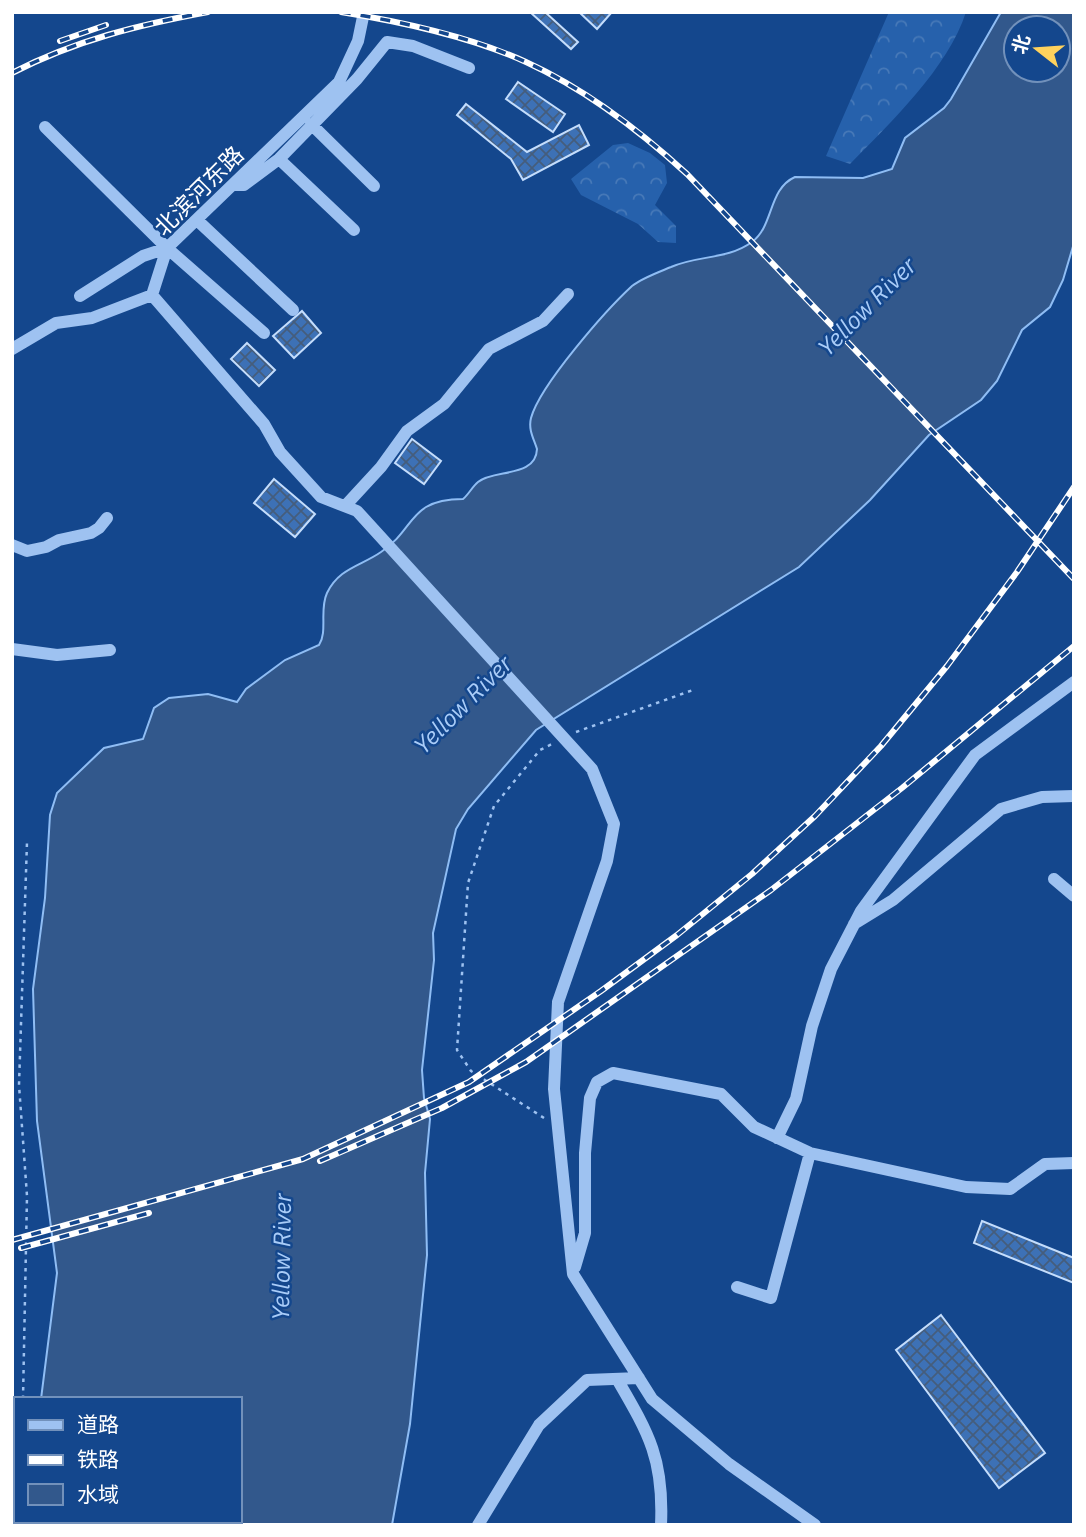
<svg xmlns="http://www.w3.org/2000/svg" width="1086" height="1537" viewBox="0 0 1086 1537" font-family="'IBM Plex Sans','Noto Sans SC',sans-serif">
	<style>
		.forest { fill: url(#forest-crowns) }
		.water { fill: #32588c; stroke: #8fbdf4; stroke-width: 2; fill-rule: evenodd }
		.building { fill: url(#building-cross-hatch); stroke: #c4ddfc; stroke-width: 2 }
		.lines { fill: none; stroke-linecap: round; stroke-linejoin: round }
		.path { stroke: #9ec2f1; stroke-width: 2.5; stroke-dasharray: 3.5 5; stroke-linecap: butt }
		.minor { stroke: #9ec2f1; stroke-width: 12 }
		.rail-casing { stroke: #fff; stroke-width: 6 }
		.rail { stroke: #14478d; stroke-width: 3.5; stroke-dasharray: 10; stroke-linecap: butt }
		.labels { text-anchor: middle; stroke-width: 5; stroke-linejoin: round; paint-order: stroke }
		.street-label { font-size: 23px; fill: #fff; stroke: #14478d }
		.water-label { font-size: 24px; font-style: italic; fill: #a9ccf8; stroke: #14478d }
	</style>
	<defs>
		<pattern id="forest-crowns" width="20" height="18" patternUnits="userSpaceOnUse" patternTransform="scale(1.75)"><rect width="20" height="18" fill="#2661ac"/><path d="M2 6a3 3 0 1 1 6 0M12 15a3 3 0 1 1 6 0" fill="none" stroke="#4779b8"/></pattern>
		<pattern id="building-cross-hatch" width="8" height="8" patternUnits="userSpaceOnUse" patternTransform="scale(1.75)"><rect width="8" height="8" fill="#3d71b6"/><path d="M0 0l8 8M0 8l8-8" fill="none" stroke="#455d7c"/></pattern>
	</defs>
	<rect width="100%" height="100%" fill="#14478d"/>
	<path class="forest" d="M889,12h77c-18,56 -75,110 -116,152l-24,-8z
		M628,143l22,10 15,12 2,18 -12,22 21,21v17l-18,-1 -20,-18 -57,-29 -10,-16 42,-34z"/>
	<path class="water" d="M1001,12h73v231l-11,37 -13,27 -28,23 -25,51 -16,19 -52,35 -59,65 -71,67 -263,163 -68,79 -12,20 -23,104 1,27 -12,110 2,28 6,21 -5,54 2,82 -17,169 -18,101h-361l1,-4h208v-122h-199l16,-126 -20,-152 -4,-132 12,-91 5,-83 7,-22 47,-45 39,-9 11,-31 15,-10 39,-4 29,8 9,-13 39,-29 34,-15c9,-14 0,-35 8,-52 12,-25 34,-27 54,-41 35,-23 27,-53 82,-53 6,-5 9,-12 15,-17 16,-13 58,-4 59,-33 -3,-10 -9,-19 -6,-31 9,-33 75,-108 101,-132 10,-8 27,-14 39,-19 27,-12 56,-7 81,-25 22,-16 16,-53 43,-65l68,1 29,-9 13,-31 39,-30 7,-9zM1016,28h42v42h-42z"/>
	<path class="building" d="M530,12h15l33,30 -7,7z
		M579,12h33l-15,17z
		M518,82l47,32 -12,18 -47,-33z
		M466,104l61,48 52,-27 10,20 -66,35 -12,-21 -54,-44z
		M302,311l19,22 -27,25 -21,-22z
		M247,343l28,27 -16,16 -28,-27z
		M412,439l29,22 -17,23 -29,-21z
		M274,479l41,35 -20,23 -41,-34z
		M982,1221l92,37v25l-100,-40z
		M941,1315l104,138 -46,35 -103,-138z"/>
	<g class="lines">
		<path class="path" d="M576,732l117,-42
			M544,1118l-73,-47 -14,-21 11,-167 26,-77 46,-56 14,-7
			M23,1399l4,-203 -8,-111 8,-243
			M14,1525l2,-27"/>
		<path class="minor" d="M311,124l63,62
			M45,127l122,121 97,85
			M279,159l75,71
			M233,185h11l35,-26 78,-80 30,-37 26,4 56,22
			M197,220l96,90
			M152,295l112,129 16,28 41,45 36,14 235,258 22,55 -7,37 -49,141 -4,87 19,185 79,125 77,65 86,61
			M80,296l63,-40 24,-8
			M12,349l44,-26 36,-5 60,-23 15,-47 172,-166 19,-41 6,-29
			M346,505l35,-38 26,-36 37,-27 45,-55 54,-28 25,-27
			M12,545l15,6 19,-4 13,-7 32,-7 8,-5 8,-10
			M12,649l45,6 53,-5
			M1054,879l20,17
			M854,924l39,-24 108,-91 41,-12 32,-1
			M777,1138l19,-39 16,-73 19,-57 30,-58 114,-156 99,-73
			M575,1267l10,-34v-80l5,-55 7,-16 16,-9 108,21 33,33 56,26 156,34 44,2 35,-25 29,-1
			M737,1287l34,11 39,-145
			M617,1379c32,55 47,80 44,146
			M478,1525l61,-100 48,-45 52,-2"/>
		<defs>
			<path id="rail" d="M341,12c62,10 128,24 185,50 59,27 113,68 161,112l387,405
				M60,41l46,-16
				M12,73c64,-33 126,-48 196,-61
				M320,1161l122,-53 84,-46 245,-172 131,-102 172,-142
				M12,1240l291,-81 166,-77 132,-91 76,-56 75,-61 63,-58 66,-70 66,-80 70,-94 57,-85
				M21,1248l128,-35"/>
		</defs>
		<use href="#rail" class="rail-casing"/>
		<use href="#rail" class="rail"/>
	</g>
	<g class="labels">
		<g class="street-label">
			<text transform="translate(199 191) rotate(-45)" y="8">北滨河东路</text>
		</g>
		<g class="water-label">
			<text transform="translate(867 307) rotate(-45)" y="8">Yellow River</text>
			<text transform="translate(463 705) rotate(-45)" y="8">Yellow River</text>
			<text transform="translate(282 1257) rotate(-89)" y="8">Yellow River</text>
		</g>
	</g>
	<rect width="1086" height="1537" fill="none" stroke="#ffffff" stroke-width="28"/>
	<rect x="14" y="1397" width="228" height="126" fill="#14478d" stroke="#7291bb" stroke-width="2"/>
	<rect x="28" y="1420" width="35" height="10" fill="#9ec2f1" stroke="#7291bb" stroke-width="2"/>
	<text x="77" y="1432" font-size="21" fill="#ffffff">道路</text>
	<rect x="28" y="1455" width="35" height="10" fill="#ffffff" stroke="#7291bb" stroke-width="2"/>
	<text x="77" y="1467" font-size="21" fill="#ffffff">铁路</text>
	<rect x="28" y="1484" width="35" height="21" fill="#32588c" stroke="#7291bb" stroke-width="2"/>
	<text x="77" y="1502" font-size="21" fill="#ffffff">水域</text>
	<g transform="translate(1037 49) rotate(287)"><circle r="33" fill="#14478d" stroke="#7291bb" stroke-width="2"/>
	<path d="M0-5L12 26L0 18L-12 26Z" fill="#ffd25d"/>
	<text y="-10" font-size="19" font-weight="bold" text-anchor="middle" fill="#ffffff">北</text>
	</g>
</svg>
